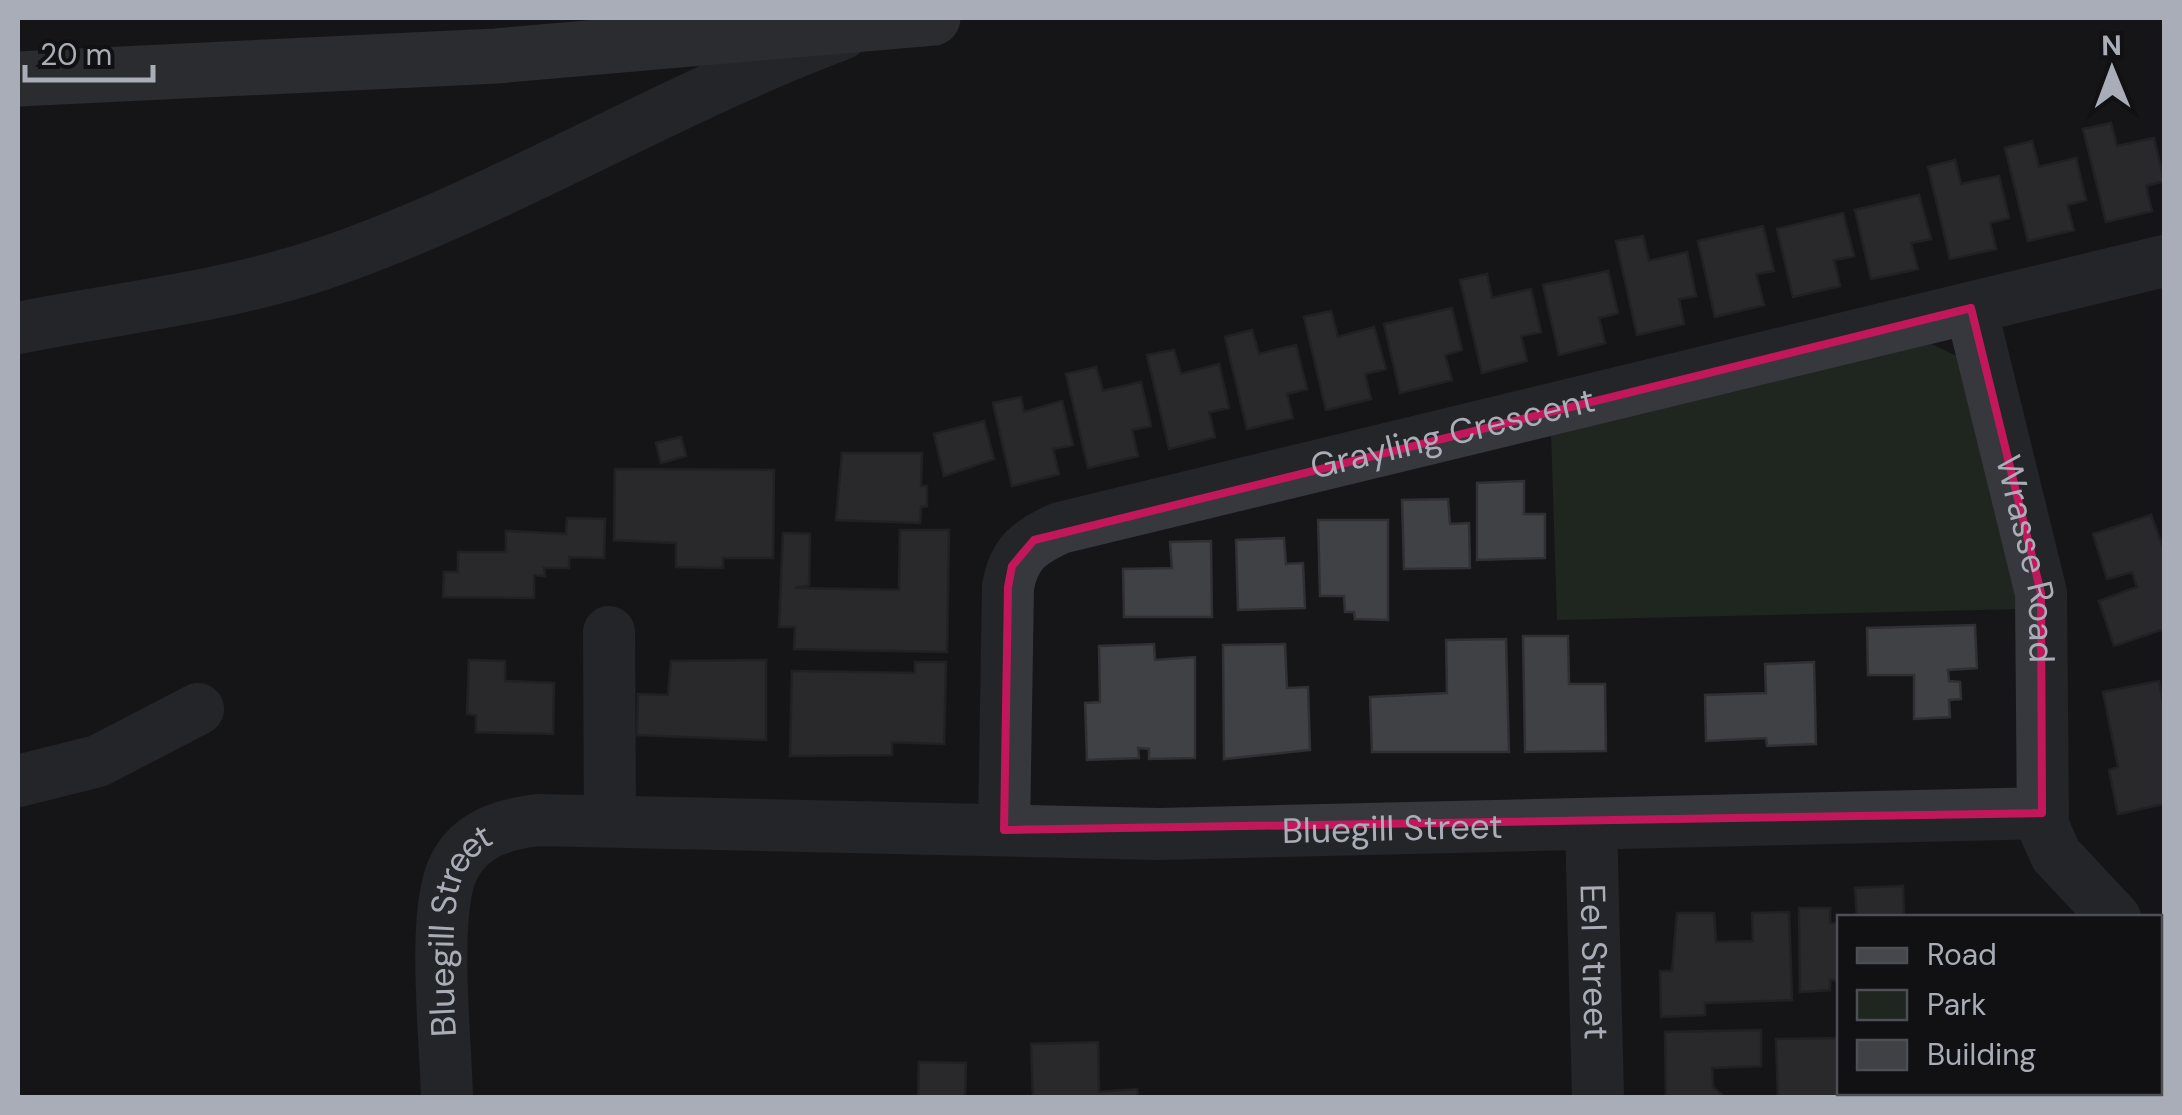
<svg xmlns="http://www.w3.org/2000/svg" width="2182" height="1115" viewBox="0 0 2182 1115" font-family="'DM Sans',sans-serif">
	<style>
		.green { fill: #1e261f }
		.building { fill: #404145; stroke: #303034; stroke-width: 2.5 }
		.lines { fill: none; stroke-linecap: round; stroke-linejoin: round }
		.minor { stroke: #37383d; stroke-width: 52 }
		.secondary { stroke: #45474d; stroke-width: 55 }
		.marked { fill: none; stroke: #c2185b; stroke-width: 8; stroke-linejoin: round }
		.labels { text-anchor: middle; stroke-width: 8; stroke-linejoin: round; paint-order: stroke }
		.street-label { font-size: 35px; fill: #a8adb8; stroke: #111113 }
	</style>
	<rect width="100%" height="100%" fill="#161618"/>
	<path class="green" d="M1927,342l32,15 64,252 -466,11 -6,-189z"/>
	<path class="building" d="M2111,123l6,23 37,-8 10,43 -18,5 6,25 -46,11 -23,-93z
		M2032,141l7,26 37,-9 10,42 -19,5 7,25 -46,11 -23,-93z
		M1955,160l6,24 38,-8 10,42 -19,5 6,26 -46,10 -22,-92z
		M1919,195l12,44 -20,4 7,26 -47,10 -16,-69z
		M1843,213l11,43 -20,4 6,26 -47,11 -16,-68z
		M1763,226l11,45 -18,3 8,31 -49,12 -17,-76z
		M1643,236l6,25 38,-9 9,44 -17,3 5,25 -47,11 -21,-94z
		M1608,271l10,42 -19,5 6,25 -46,12 -16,-70z
		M1487,274l5,24 39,-9 10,43 -20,4 6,25 -45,12 -22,-93z
		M1452,308l10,42 -17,5 7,25 -52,13 -16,-69z
		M1331,311l7,26 36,-10 12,42 -21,5 6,25 -45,11 -22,-93z
		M1252,330l7,24 37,-9 11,44 -20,5 6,24 -46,11 -22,-92z
		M1174,350l7,24 38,-10 10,44 -20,4 6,25 -46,12 -22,-94z
		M1096,367l7,24 38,-9 10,44 -19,4 6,26 -50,12 -22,-94z
		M1021,397l3,15 38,-11 11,44 -20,4 6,25 -47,12 -19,-83z
		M984,421l10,38 -50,17 -10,-42z
		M681,437l5,19 -25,7 -5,-20z
		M842,453h80l-1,33h6v20l-6,1 -1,16 -84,-3z
		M615,469l159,1 -1,88h-50v10l-47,-1v-24l-62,-3z
		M1524,481v33h21v44l-68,2v-77z
		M1448,499l2,25 19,-1 1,45 -66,1 -2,-69z
		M2151,515l13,35v79l-50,17 -15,-45 38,-14 -5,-15 -25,7 -14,-45z
		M567,518l38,1 -1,39 -35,-1v11h-25l1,8 -11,-1v23l-91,-1 1,-25h14v-20h48v-21l60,3z
		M1318,520h70v100l-33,-1 -1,-7h-9l-1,-16h-24z
		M900,530h49l-2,122 -153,-3 1,-22h-16l4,-94 27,1 -1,51 -14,3 104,2z
		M1284,538l2,26 17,-1 2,45 -67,2 -2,-70z
		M1211,541l1,76h-88l-1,-48 49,-1 -2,-26z
		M1975,625l2,43 -29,2 1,11 11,1 1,17 -12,1 1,17 -36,2v-44h-46l-1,-47z
		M1523,636h45l1,48h36l1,67 -81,1z
		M1506,639l3,113h-137l-2,-55 77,-4 -1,-53z
		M1154,644l1,16 40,-3v101l-46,1v-10l-11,-1 1,10 -52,2 -2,-57 15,-1 -1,-56z
		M1285,644l2,44 21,-1 2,63 -86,9 -1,-114z
		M469,660l36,1v20l49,2 -1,51 -77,-2v-17l-9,-1z
		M766,660v80l-129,-5 1,-41 30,1 3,-34z
		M915,662h31l-2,82 -52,-2v13l-102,1 2,-85 123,2z
		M1814,662l2,82 -49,2 -1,-8 -60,3 -1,-46 61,-2 -1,-29z
		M2159,681l5,28v95l-46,10 -9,-44 9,-3 -15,-75z
		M1903,886l1,32h-47l-2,-30z
		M1799,908h31v15h10v57h-10v10l-30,2z
		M1789,912l3,88 -87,3v12l-44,2 -1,-46h12l5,-58h37l2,29 37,-1 -1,-28z
		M1761,1030v36l-49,2 1,19 12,11h-59l-1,-66z
		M1840,1038v54h25v6h-87l-2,-59z
		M1098,1042l1,50 38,-3 1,9h-105l-2,-54z
		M919,1062l47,1 -1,35h-47z
		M2029,1092h79l-5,6h-79z"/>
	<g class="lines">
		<g class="minor">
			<path id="s1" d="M1971,308l70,285 2,233 13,29 59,63"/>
			<path d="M18,328c100,-20 206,-31 304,-64 179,-61 343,-164 520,-230"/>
			<path d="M609,632l1,189"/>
			<path d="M18,781l80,-20 100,-52"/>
			<path id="s2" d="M1591,824l7,274"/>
			<path id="s3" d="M1004,830l4,-243c6,-34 21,-45 52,-59l1104,-267"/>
			<path d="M2160,964l4,5"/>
			<path id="s4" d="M447,1098c-1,-55 -16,-187 7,-231 16,-33 50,-43 84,-47l621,14 883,-21"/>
		</g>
		<path class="secondary" d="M18,79l478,-23 437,-38"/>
	</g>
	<path d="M0 0H2182V1115H0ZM1971,308l70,285 1,220 -1038,17 4,-243 4,-21 22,-26z" fill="#161618" fill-opacity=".55" fill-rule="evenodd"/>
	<path class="marked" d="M1971,308l70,285 1,220 -1038,17 4,-243 4,-21 22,-26z"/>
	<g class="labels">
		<g class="street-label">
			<text dy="12" stroke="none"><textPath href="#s3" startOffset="730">Grayling Crescent</textPath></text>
			<text dy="12" stroke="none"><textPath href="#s1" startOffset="258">Wrasse Road</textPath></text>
			<text dy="12" stroke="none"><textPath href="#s4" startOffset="1188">Bluegill Street</textPath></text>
			<text dy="12" stroke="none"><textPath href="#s4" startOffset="172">Bluegill Street</textPath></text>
			<text dy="12" stroke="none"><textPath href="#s2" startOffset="138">Eel Street</textPath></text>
		</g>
	</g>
	<rect width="2182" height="1115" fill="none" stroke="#a8adb8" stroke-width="40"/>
	<rect x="1837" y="915" width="325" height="180" fill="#111113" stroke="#4d4f55" stroke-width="2.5"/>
	<rect x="1857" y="948" width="50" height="15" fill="#45474d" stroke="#4d4f55" stroke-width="2.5"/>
	<text x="1927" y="965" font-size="30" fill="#a8adb8">Road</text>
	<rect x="1857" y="990" width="50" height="30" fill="#1e261f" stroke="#4d4f55" stroke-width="2.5"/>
	<text x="1927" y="1015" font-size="30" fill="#a8adb8">Park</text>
	<rect x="1857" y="1040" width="50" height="30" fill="#404145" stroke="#4d4f55" stroke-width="2.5"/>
	<text x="1927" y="1065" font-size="30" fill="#a8adb8">Building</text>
	<g transform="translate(2112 70) rotate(359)" stroke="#111113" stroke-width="8" paint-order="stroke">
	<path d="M0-8L18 38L0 25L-18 38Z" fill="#a8adb8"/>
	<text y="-15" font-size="28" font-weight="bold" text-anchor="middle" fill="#a8adb8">N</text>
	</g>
	<path d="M25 65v15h128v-15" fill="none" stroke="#a8adb8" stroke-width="5"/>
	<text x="40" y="65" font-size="30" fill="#a8adb8" stroke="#111113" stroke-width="8" paint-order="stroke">20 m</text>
</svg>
